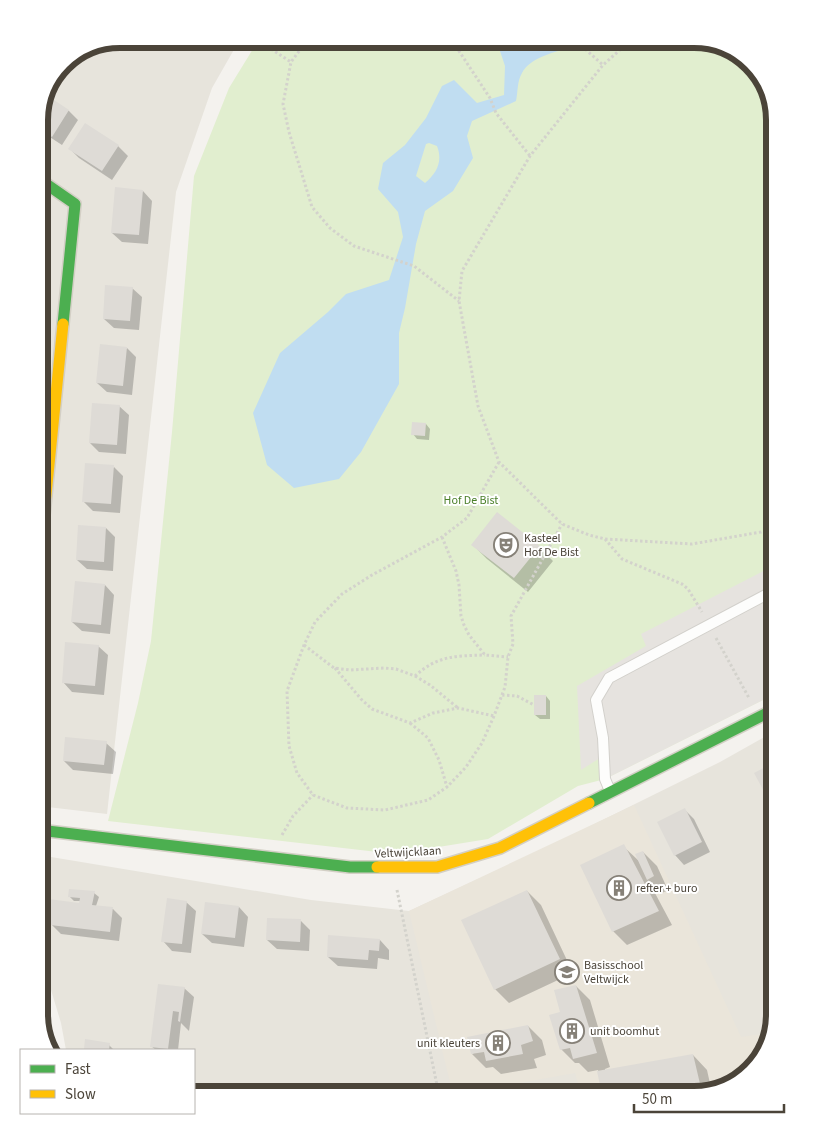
<svg xmlns="http://www.w3.org/2000/svg" width="814" height="1134" viewBox="0 0 814 1134" font-family="'Source Sans 3',sans-serif">
	<style>
		.residential { fill: #e7e4dc }
		.education { fill: #eae5da }
		.green { fill: #e1eecf }
		.parking { fill: #e6e3df }
		.water { fill: #c0ddf1; fill-rule: evenodd }
		.shadow { fill: #0003 }
		.lines { fill: none; stroke-linecap: round; stroke-linejoin: round }
		.stream { stroke: #c0ddf1; stroke-width: 6 }
		.building { fill: #dedbd6 }
		.lane-casing { stroke: #d2d0cb; stroke-width: 12 }
		.fast-casing { stroke: #d3cfc5; stroke-width: 14 }
		.slow-casing { stroke: #d3cfc5; stroke-width: 14 }
		.path { stroke: #d3d2cc; stroke-width: 3; stroke-dasharray: 2.5 2.5; stroke-linecap: butt }
		.lane { stroke: #fdfdfc; stroke-width: 10 }
		.fast { stroke: #4caf50; stroke-width: 11 }
		.slow { stroke: #ffc107; stroke-width: 11 }
		.labels { text-anchor: middle; stroke-width: 4; stroke-linejoin: round; paint-order: stroke }
		.park-label { font-size: 12px; fill: #4a7f2a; stroke: #fff }
		.poi-label { font-size: 12px; fill: #4b4439; stroke: #fff; text-anchor: start }
		.street-label { font-size: 12px; fill: #4b4439; stroke: #fff }
		.rim { fill: none; stroke: #4b4439; stroke-width: 6 }
	</style>
	<rect width="100%" height="100%" fill="#f4f2ee"/>
	<path class="residential" d="M119,39h121l-28,49 -36,104 -69,622 -68,-8v-692l27,-55z
		M775,731v284l-11,40 -29,29 -40,11h-501v-45h-128l-5,-27 -22,-73v-95l272,45 98,11 149,-69 162,-80z"/>
	<path class="education" d="M634,805l107,232 29,-4 -6,22 -29,29 -40,11h-114l-6,-22 -122,22 -44,-184z"/>
	<path class="green" d="M259,39h441l35,11 29,29 11,40v575l-170,85 -27,7 -90,53 -93,15 -287,-33 30,-118 13,-62 21,-209 22,-256 35,-88z"/>
	<path class="parking" d="M775,565v129l-170,85 -2,-23 -22,14 -4,-84 69,-40 -5,-12z"/>
	<path class="water" d="M506,39c13,0 23,0 33,8l28,-4v5c-15,5 -37,10 -45,25 -5,8 -4,19 -6,28l-44,20 -5,15 6,22 -20,33 -28,20 -9,33 -11,64 -6,25v51l-38,68 -22,27 -45,9 -27,-23 -14,-52 27,-60 48,-41 18,-18 43,-14 14,-43 -5,-25 -20,-23 5,-26 22,-18 21,-27 16,-32 12,-6 23,23 27,-8 1,-29 -5,-15zM429,143l8,3c6,15 0,27 -12,37l-9,-7 10,-32z"/>
	<path class="shadow" d="M47,97l22,14 9,9 -16,25 -23,-15v-16z
		M85,125l33,21 10,10 -16,24 -33,-22 -9,-9z
		M143,191l9,10 -4,43 -26,-2 -10,-9z
		M39,225l11,10 -4,39 -7,-1z
		M132,288l10,9 -3,33 -25,-2 -10,-9z
		M127,348l9,9 -4,38 -25,-3 -10,-9z
		M119,406l10,9 -3,39 -27,-2 -9,-9z
		M414,423l12,1 4,5 -1,11 -12,-1 -4,-5z
		M114,467l9,9 -3,37 -27,-2 -10,-10z
		M106,528l9,9 -2,34 -26,-2 -10,-9z
		M473,545l66,2 14,14 -25,31 -41,-33z
		M105,585l9,10 -4,39 -28,-3 -10,-9z
		M98,646l10,9 -4,40 -32,-3 -9,-10z
		M546,696l4,5v18h-10l-5,-4z
		M106,743l10,9 -3,22 -40,-4 -9,-9z
		M685,810l9,9 16,33 -26,13 -9,-10z
		M623,846l17,16 3,-10 14,14 11,24 -6,3 -14,-13 24,45 -45,20 -14,-14z
		M527,891l14,14 32,68 -64,30 -14,-14z
		M94,893l5,4 -3,9 17,3 9,9 -3,23 -58,-7 -10,-10 32,-19 -2,-4h-7l-5,-5z
		M186,902l10,9 -5,42 -19,-2 -9,-10z
		M239,907l9,10 -4,30 -32,-4 -10,-9z
		M269,919l32,2 9,9 -1,21 -32,-2 -10,-9z
		M380,940l9,10v10l-11,-2 -1,11 -39,-3 -10,-9z
		M576,986l14,14 20,67 -5,2v2l88,-16 14,15 4,18 3,2 -19,5h-92l-5,-25 -10,2 -9,-9h-4l-14,-14 1,-36z
		M184,988l10,9 -5,34 -8,-8 -3,27h-22l-5,-4z
		M528,1026l14,14 4,15 -12,4 3,9 -36,6 -8,-7 -7,1 -14,-14z
		M109,1045l5,5h-27l-2,-1z"/>
	<g class="lines">
		<path class="stream" d="M567,43l4,-4"/>
	</g>
	<path class="building" d="M48,96l21,14 -17,27 -13,-9v-14z
		M85,123l34,22 -17,26 -34,-22z
		M115,187l28,3 -4,45 -28,-2z
		M105,285l28,2 -3,34 -27,-2z
		M100,344l27,3 -4,39 -27,-3z
		M92,403l28,2 -3,40 -28,-2z
		M412,422l14,1 -1,13 -14,-1z
		M85,463l29,2 -3,39 -29,-2z
		M497,512l43,34 -26,32 -43,-33z
		M78,525l28,2 -2,35 -28,-2z
		M75,581l30,3 -4,41 -30,-3z
		M65,642l34,3 -4,41 -33,-3z
		M534,695h12v20h-12z
		M65,737l42,4 -3,24 -41,-4z
		M775,762v50l-21,-39z
		M685,808l17,34 -28,14 -17,-34z
		M624,844l35,67 -47,21 -32,-67z
		M643,851l11,25 -7,4 -12,-26z
		M69,889l26,2 -3,14 21,2 -3,25 -60,-7 -9,-27 38,5 1,-5 -12,-1z
		M527,890l33,69 -66,31 -33,-70z
		M167,898l20,3 -5,43 -21,-2z
		M205,902l34,4 -4,32 -34,-4z
		M267,918l34,1 -1,23 -34,-2z
		M328,935l52,4 -1,12 -10,-1 -1,10 -41,-3z
		M158,984l27,3 -5,35 -2,-1 1,-9 -6,-1 -5,38 -18,-2z
		M576,985l21,68 -24,6 -3,-11 -10,2 -11,-35 11,-3 -6,-22z
		M528,1025l5,16 -12,4 2,9 -37,7 -2,-9 -13,2 -4,-17z
		M85,1039l25,4 -1,7 -25,-1z
		M756,1050l7,7 -5,5 -7,-7z
		M693,1054l8,34 12,-1 1,3 -19,5h-93l-5,-24z"/>
	<g class="lines">
		<defs>
			<path id="lane" d="M255,39l3,3
				M610,791l-5,-12 -2,-41 -7,-38 13,-22 166,-88"/>
			<path id="fast" d="M39,179l36,25 -12,120
				M589,803l186,-94
				M39,830l311,37h27"/>
			<path id="slow" d="M39,565l24,-241
				M377,867h60l63,-19 89,-45"/>
		</defs>
		<use href="#lane" class="lane-casing"/>
		<use href="#fast" class="fast-casing"/>
		<use href="#slow" class="slow-casing"/>
		<path class="path" d="M308,39l-17,23 -8,42 6,28 23,75 18,21 24,18 60,20 45,35
			M443,39l12,6 35,53 6,15 34,43
			M574,39l29,26
			M632,39l-29,26 -73,91 -68,115 -3,30 19,105 21,56 63,62 27,11 16,4 87,5 69,-12 14,-5
			M455,45l11,-6
			M271,49l20,13
			M499,462l-32,56 -25,19 -70,38 -30,19 -27,28 -11,23 -17,46 2,55 8,27 16,22 34,13 38,2 43,-10 19,-13 19,-20 16,-24 12,-27 11,-29 3,-30 5,-13 -2,-28 51,-92
			M442,537l14,34 3,14 2,31 3,9 5,10 16,20 23,2
			M605,539l17,20 60,25 6,5 14,23
			M716,638l33,60
			M304,645l30,23 16,2 34,-2 12,1 19,7c23,-21 41,-20 70,-21
			M335,668l26,31 11,10 38,14 23,-10 25,-5 36,8
			M415,676l15,9 28,23
			M502,695l15,1 17,9
			M410,723l18,15 11,22 8,27
			M282,835l11,-19 20,-21
			M397,890l42,205"/>
		<use href="#lane" class="lane"/>
		<use href="#fast" class="fast"/>
		<use href="#slow" class="slow"/>
	</g>
	<defs>
		<symbol id="theatre-ring" viewBox="-11 -11 22 22"><circle r="9.5" fill="#fff" stroke="#868178" stroke-width="1.5"/><path d="M-5-5.5Q0-4 5-5.5V0Q5 5 0 6Q-5 5-5 0ZM-3.3-2.5H-1v1.5H-3.3ZM1-2.5H3.3v1.5H1ZM-2.8 1Q0 5.5 2.8 1Z" fill="#868178"/></symbol>
		<symbol id="building-ring" viewBox="-11 -11 22 22"><circle r="9.5" fill="#fff" stroke="#868178" stroke-width="1.5"/><path d="M-4-6H4V6H1V3H-1V6H-4ZM-2.5-4.3h1.7v1.8h-1.7ZM.8-4.3h1.7v1.8H.8ZM-2.5-1h1.7V.8h-1.7ZM.8-1h1.7V.8H.8Z" fill="#868178"/></symbol>
		<symbol id="school-ring" viewBox="-11 -11 22 22"><circle r="9.5" fill="#fff" stroke="#868178" stroke-width="1.5"/><path d="M0-5L7-2L0 1L-7-2ZM-4 1L0 2.5L4 1V4Q0 6-4 4Z" fill="#868178"/></symbol>
	</defs>
	<g fill-rule="evenodd">
		<use href="#theatre-ring" x="492" y="531" width="28" height="28"/>
		<use href="#building-ring" x="605" y="874" width="28" height="28"/>
		<use href="#school-ring" x="553" y="958" width="28" height="28"/>
		<use href="#building-ring" x="558" y="1017" width="28" height="28"/>
		<use href="#building-ring" x="484" y="1029" width="28" height="28"/>
	</g>
	<g class="labels">
		<g class="park-label">
			<text x="471" y="504">Hof De Bist</text>
		</g>
		<g class="poi-label">
			<text x="524" y="542">Kasteel<tspan x="524" dy="14">Hof De Bist</tspan></text>
			<text x="636" y="892">refter + buro</text>
			<text x="584" y="969">Basisschool<tspan x="584" dy="14">Veltwijck</tspan></text>
			<text x="590" y="1035">unit boomhut</text>
			<text x="480" y="1047" text-anchor="end">unit kleuters</text>
		</g>
		<g class="street-label">
			<text transform="translate(408 852) rotate(-3)" y="4">Veltwijcklaan</text>
		</g>
	</g>
	<path d="M0 0H814V1134H0ZM120 48H694A72 72 0 0 1 766 120V1014A72 72 0 0 1 694 1086H120A72 72 0 0 1 48 1014V120A72 72 0 0 1 120 48Z" fill="#fff" fill-rule="evenodd"/>
	<path class="rim" d="M120 48H694A72 72 0 0 1 766 120V1014A72 72 0 0 1 694 1086H120A72 72 0 0 1 48 1014V120A72 72 0 0 1 120 48Z"/>
	<rect x="20" y="1049" width="175" height="65" fill="#ffffff" stroke="#b7b4b0"/>
	<rect x="30" y="1065" width="25" height="8" fill="#4caf50" stroke="#b7b4b0"/>
	<text x="65" y="1074" font-size="15" fill="#4b4439">Fast</text>
	<rect x="30" y="1090" width="25" height="8" fill="#ffc107" stroke="#b7b4b0"/>
	<text x="65" y="1099" font-size="15" fill="#4b4439">Slow</text>
	<path d="M634 1104v8h150v-8" fill="none" stroke="#4b4439" stroke-width="2.5"/>
	<text x="642" y="1104" font-size="15" fill="#4b4439" stroke="#ffffff" stroke-width="4" paint-order="stroke">50 m</text>
</svg>
